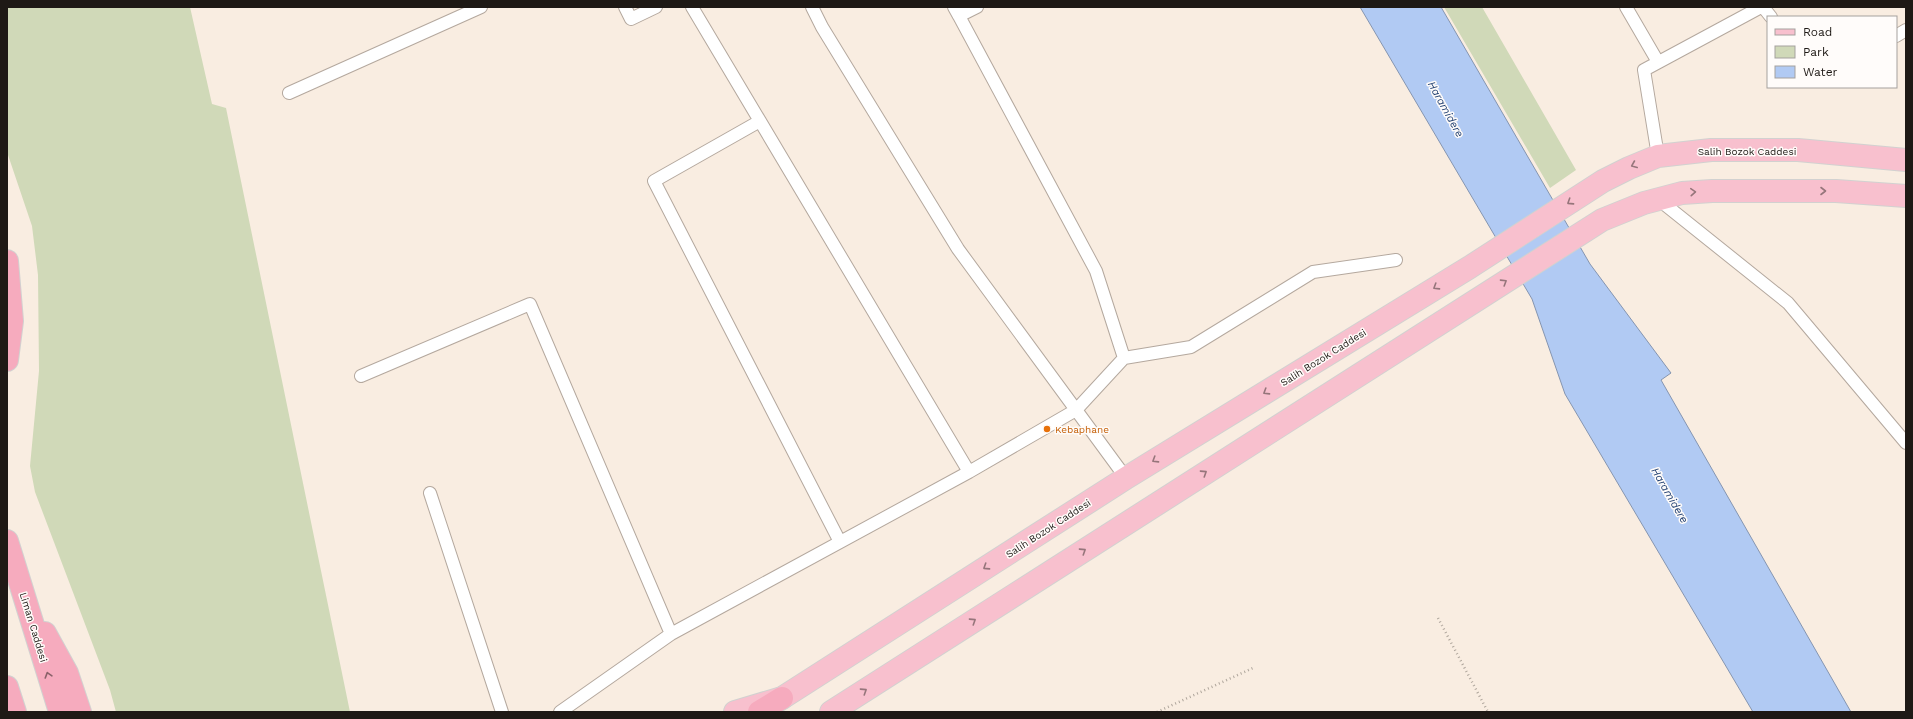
<svg xmlns="http://www.w3.org/2000/svg" width="1913" height="719" viewBox="0 0 1913 719" font-family="'Work Sans',sans-serif">
	<style>
		.green { fill: #d0d9b8 }
		.water { fill: #b1caf3; stroke: #8595b0 }
		.lines { fill: none; stroke-linecap: round; stroke-linejoin: round }
		.service-casing { stroke: #b4a89e; stroke-width: 14 }
		.primary-casing { stroke: #d2d1d0; stroke-width: 24 }
		.trunk-casing { stroke: #d2d1d0; stroke-width: 24 }
		.path { stroke: #afa69c; stroke-width: 2.5; stroke-dasharray: 1 3; stroke-linecap: butt }
		.service { stroke: #fff; stroke-width: 12 }
		.primary { stroke: #f8c0ce; stroke-width: 22 }
		.trunk { stroke: #f6abbe; stroke-width: 22 }
		.oneway { stroke: #96757b }
		.oneway2 { stroke: #8a626a }
		.food-dot { fill: #e8710a; stroke: #fffcfa; stroke-width: 1.5 }
		.labels { text-anchor: middle; stroke-width: 3; stroke-linejoin: round; paint-order: stroke }
		.street-label { font-size: 10px; fill: #1e1915; stroke: #fffcfa }
		.food-label { font-size: 10px; fill: #c56008; stroke: #fffcfa; text-anchor: start }
		.water-label { font-size: 11px; font-style: italic; fill: #1f3e70; stroke: #fffcfa }
	</style>
	<rect width="100%" height="100%" fill="#f9ede1"/>
	<path class="green" d="M7,7h183l22,97 14,4 124,604h-234l-6,-22 -75,-198 -5,-26 9,-95 -1,-96 -6,-49 -25,-74z
		M1444,7h38l94,163 -26,18z"/>
	<path class="water" d="M1360,7h81l149,257 81,109 -10,7 190,332h-98l-188,-318 -33,-95z"/>
	<g class="lines">
		<defs>
			<path id="service" d="M625,7l6,12 25,-12
				M692,7l277,465 107,-62 48,-52 -28,-87 -137,-255
				M812,7l10,20 136,222 168,229
				M954,7l5,9 18,-9
				M1626,7l32,55
				M1763,7l8,10
				M1896,36l10,-6
				M289,93l192,-86
				M760,121l-106,60 186,361
				M1658,156l-14,-86 117,-63
				M1658,199l130,104 118,140
				M1124,358l67,-11 122,-75 83,-12
				M361,376l169,-72 141,330 298,-162
				M430,493l72,219
				M560,712l111,-78"/>
			<path id="primary" d="M735,712l47,-14 344,-220 344,-211 133,-86 26,-13 29,-12 53,-6h87l108,10
				M831,712l771,-492 42,-17 38,-10 30,-2h124l70,5"/>
			<path id="trunk" d="M7,261l5,60 -5,39
				M7,541l53,171
				M45,633l22,40 13,39
				M7,687l8,25
				M759,712l23,-14"/>
		</defs>
		<use href="#service" class="service-casing"/>
		<use href="#primary" class="primary-casing"/>
		<use href="#trunk" class="trunk-casing"/>
		<path class="path" d="M1438,618l50,94
			M1157,712l96,-44"/>
		<use href="#service" class="service"/>
		<use href="#primary" class="primary"/>
		<use href="#trunk" class="trunk"/>
	</g>
	<defs><path id="oneway-chevron" d="M-2-3.5L2.5 0L-2 3.5" fill="none" stroke-width="1.6" stroke-linecap="round" stroke-linejoin="round"/></defs>
	<g class="oneway">
		<use href="#oneway-chevron" transform="translate(1634 165) rotate(157)"/>
		<use href="#oneway-chevron" transform="translate(1823 191)"/>
		<use href="#oneway-chevron" transform="translate(1693 192) rotate(-4)"/>
		<use href="#oneway-chevron" transform="translate(1570 202) rotate(147)"/>
		<use href="#oneway-chevron" transform="translate(1504 282) rotate(-32)"/>
		<use href="#oneway-chevron" transform="translate(1436 287) rotate(148)"/>
		<use href="#oneway-chevron" transform="translate(1266 392) rotate(148)"/>
		<use href="#oneway-chevron" transform="translate(1155 460) rotate(148)"/>
		<use href="#oneway-chevron" transform="translate(1204 473) rotate(-33)"/>
		<use href="#oneway-chevron" transform="translate(1083 551) rotate(-33)"/>
		<use href="#oneway-chevron" transform="translate(986 567) rotate(147)"/>
		<use href="#oneway-chevron" transform="translate(973 621) rotate(-33)"/>
		<use href="#oneway-chevron" transform="translate(864 691) rotate(-33)"/>
	</g>
	<use class="oneway2" href="#oneway-chevron" transform="translate(48 675) rotate(-107)"/>
	<circle class="food-dot" cx="1047" cy="429" r="4"/>
	<g class="labels">
		<g class="street-label">
			<text x="1747" y="155">Salih Bozok Caddesi</text>
			<text transform="translate(1323 357) rotate(-32)" y="4">Salih Bozok Caddesi</text>
			<text transform="translate(1048 528) rotate(-33)" y="4">Salih Bozok Caddesi</text>
			<text transform="translate(34 627) rotate(73)" y="4">Liman Caddesi</text>
		</g>
		<g class="food-label">
			<text x="1055" y="433">Kebaphane</text>
		</g>
		<g class="water-label">
			<text transform="translate(1446 109) rotate(61)" y="4">Haramidere</text>
			<text transform="translate(1670 495) rotate(60)" y="4">Haramidere</text>
		</g>
	</g>
	<rect width="1913" height="719" fill="none" stroke="#1e1915" stroke-width="16"/>
	<rect x="1767" y="16" width="130" height="72" fill="#fffcfa" stroke="#a5a19e"/>
	<rect x="1775" y="29" width="20" height="6" fill="#f8c0ce" stroke="#a5a19e"/>
	<text x="1803" y="36" font-size="12" fill="#1e1915">Road</text>
	<rect x="1775" y="46" width="20" height="12" fill="#d0d9b8" stroke="#a5a19e"/>
	<text x="1803" y="56" font-size="12" fill="#1e1915">Park</text>
	<rect x="1775" y="66" width="20" height="12" fill="#b1caf3" stroke="#a5a19e"/>
	<text x="1803" y="76" font-size="12" fill="#1e1915">Water</text>
</svg>
